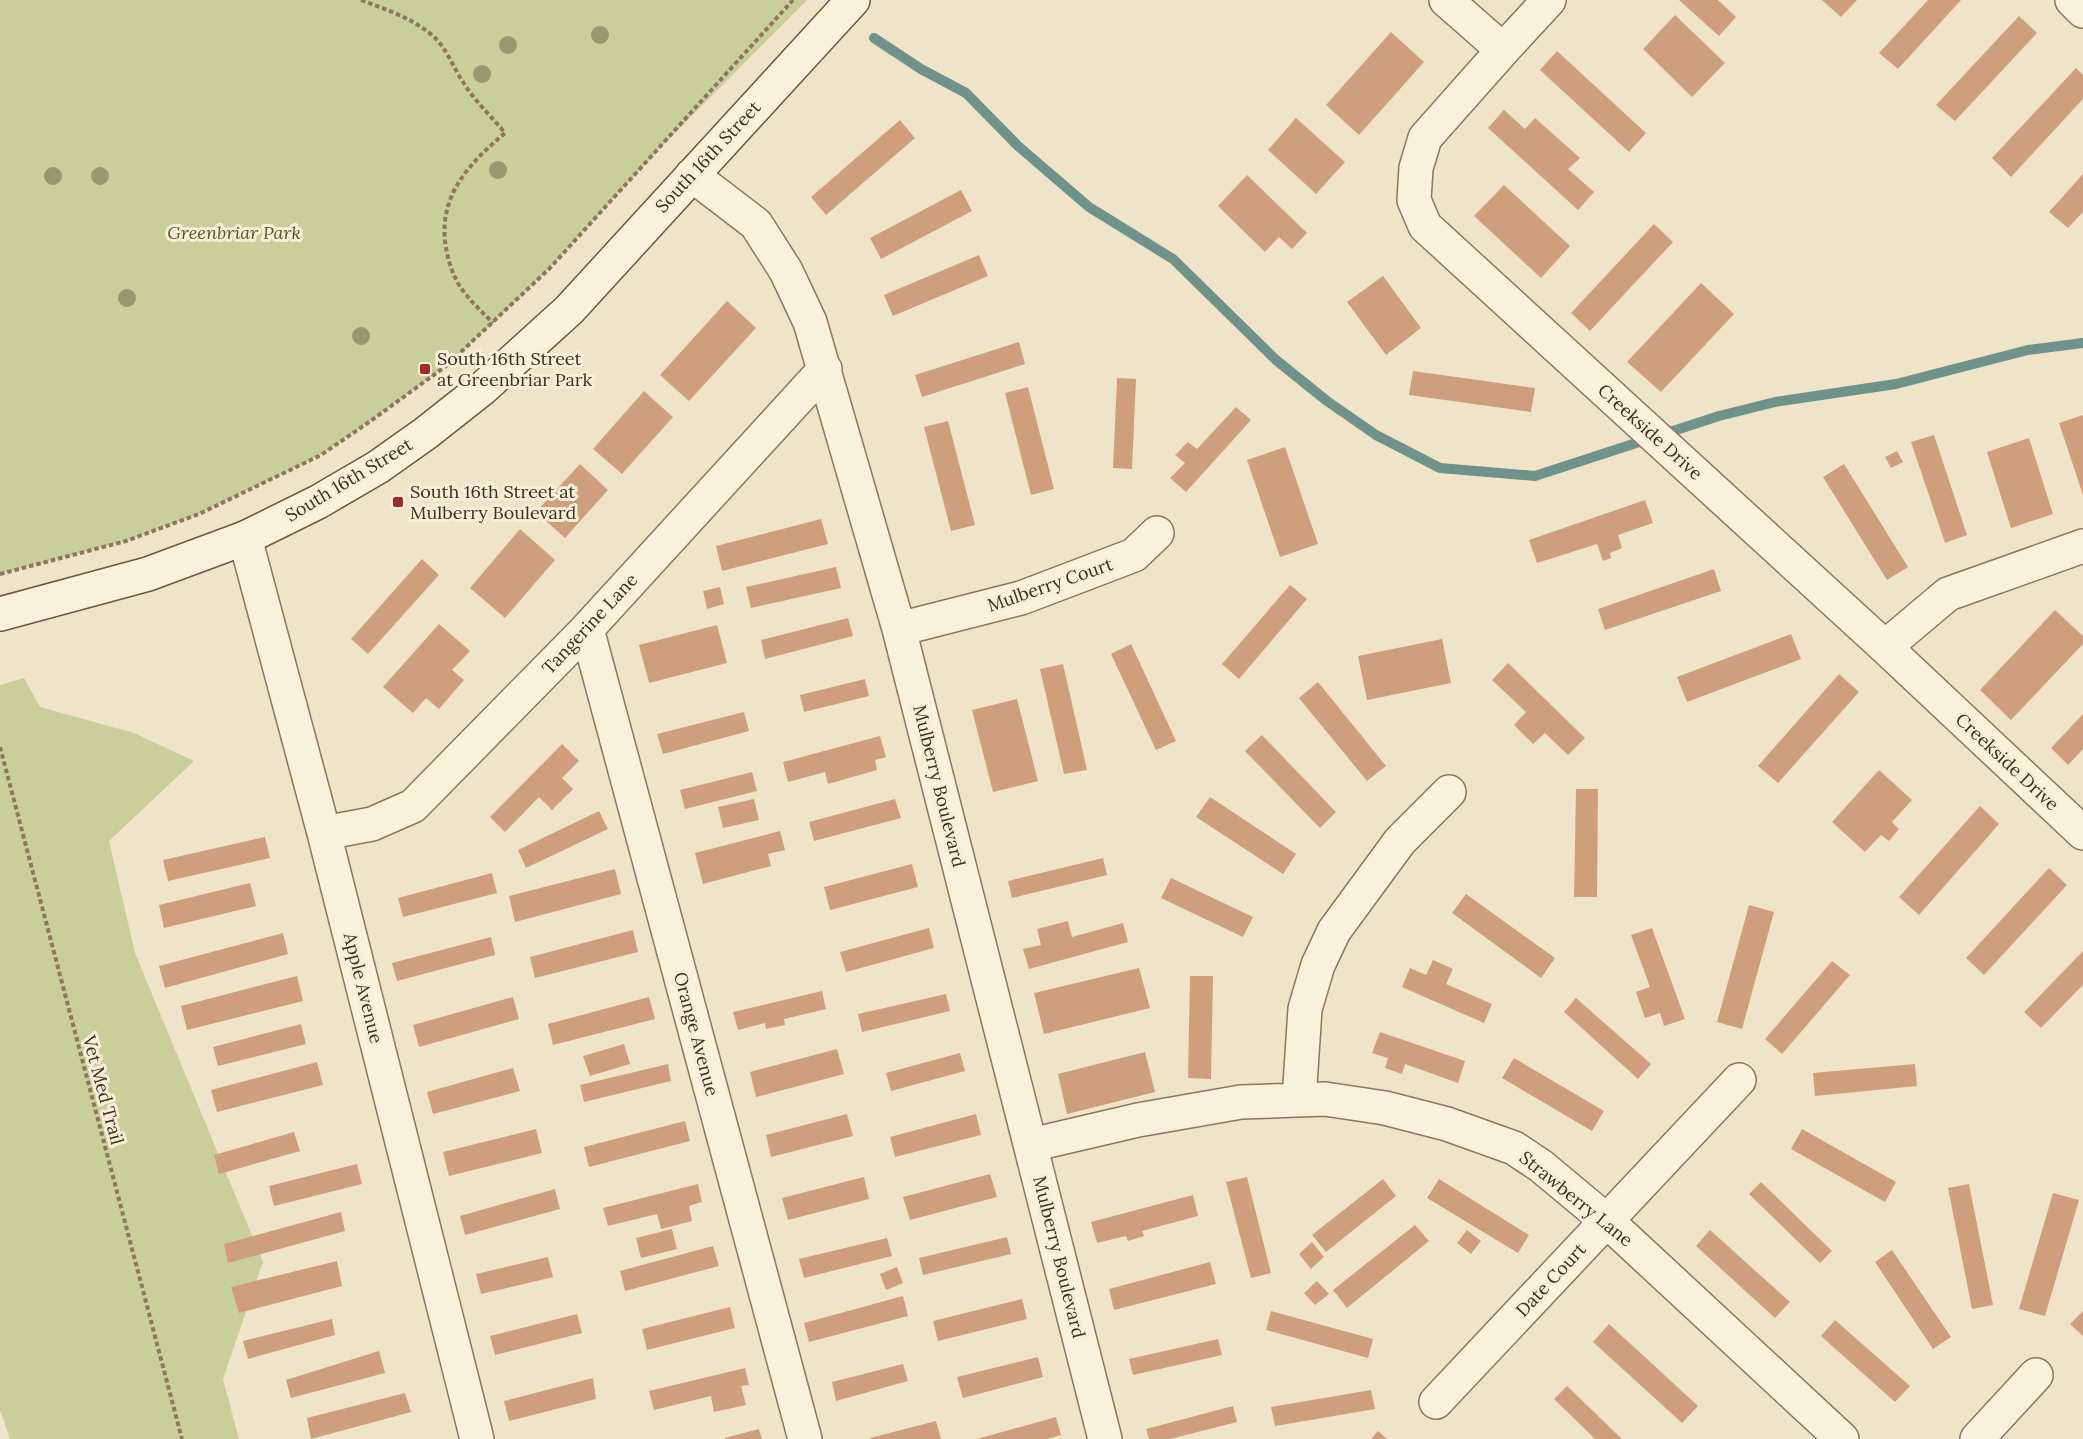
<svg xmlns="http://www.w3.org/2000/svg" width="2083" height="1439" viewBox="0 0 2083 1439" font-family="Lora,serif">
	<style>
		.green { fill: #c9cf9b }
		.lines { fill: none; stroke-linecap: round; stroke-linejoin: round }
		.stream { stroke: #6f938a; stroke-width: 10 }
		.building { fill: #cf9f7d }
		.street-casing { stroke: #8d765c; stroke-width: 36 }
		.secondary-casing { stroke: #6f573f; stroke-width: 36 }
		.path { stroke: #8d765c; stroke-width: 4; stroke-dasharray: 4.5 3; stroke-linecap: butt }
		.street { stroke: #faf1dc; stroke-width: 33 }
		.secondary { stroke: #faf1dc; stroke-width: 33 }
		.tree { fill: #96986f }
		.poi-dot { fill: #9e2a2b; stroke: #f7eed8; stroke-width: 2 }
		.labels { text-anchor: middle; stroke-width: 6; stroke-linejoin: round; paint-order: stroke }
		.street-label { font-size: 18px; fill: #3d2e20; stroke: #f7eed8 }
		.park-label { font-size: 18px; font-style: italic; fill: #4d5a26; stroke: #f7eed8 }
		.poi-label { font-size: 18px; fill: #3d2e20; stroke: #f7eed8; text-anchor: start }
	</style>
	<rect width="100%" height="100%" fill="#f0e4c8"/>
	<path class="green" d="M0,0h807l-146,147 -112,122 -56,54 -47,43 -74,54 -51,35 -122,59 -73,27 -126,33z
		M24,678l16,29 94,26 60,28 -85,80 26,112 128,309 -40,117 16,60h-229l-10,-29v-725z"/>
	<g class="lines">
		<path class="stream" d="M874,38l47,31 45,24 52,53 71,61 84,52 103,101 51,41 49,34 64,33 95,8 184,-60 56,-14 121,-18 132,-34 55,-7"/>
	</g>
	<path class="building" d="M1679,0h39l18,17 -17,19z
		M1822,0h35l-16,17z
		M1928,0h33l-63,69 -19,-16z
		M1675,15l50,48 -33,34 -49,-48z
		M2019,16l18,17 -82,88 -19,-16z
		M1391,32l33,30 -65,73 -33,-30z
		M1557,51l89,82 -17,19 -89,-82z
		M2076,68l7,7v24l-72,78 -19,-19z
		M1504,110l21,19 10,-11 45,40 -12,11 26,23 -16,18 -90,-82z
		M1296,118l49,44 -29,32 -48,-44z
		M900,120l15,18 -89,77 -15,-18z
		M2083,174v38l-15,16 -19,-16z
		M1247,175l60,58 -15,16 -13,-12 -14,15 -47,-46z
		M1504,185l66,61 -29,32 -67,-62z
		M961,190l11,21 -91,48 -11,-21z
		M1654,224l19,18 -83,89 -19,-18z
		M979,255l9,21 -95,40 -9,-21z
		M1383,276l38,52 -35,27 -39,-53z
		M1701,283l33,31 -73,78 -34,-30z
		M727,301l29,27 -67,73 -29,-26z
		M1019,342l6,22 -103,33 -7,-22z
		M1413,371l122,17 -4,24 -122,-17z
		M1117,378l19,1 -4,90 -19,-1z
		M1028,387l26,102 -23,6 -26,-102z
		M644,391l29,26 -51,57 -29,-25z
		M1236,407l15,13 -65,72 -16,-14 15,-15 -10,-8 13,-13 9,7z
		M2083,415v80l-24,-72z
		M948,421l27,104 -24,6 -27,-104z
		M1934,435l33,100 -22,8 -34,-101z
		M2029,438l24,76 -42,14 -24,-76z
		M1285,447l33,97 -38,13 -33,-97z
		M1897,451l6,11 -12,6 -6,-11z
		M580,464l28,26 -43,48 -29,-26z
		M1844,464l64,103 -21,13 -64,-103z
		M1645,500l8,23 -35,12 4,13 -12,5 1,5 -8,3 -6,-17 -60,19 -8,-23z
		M821,519l7,25 -106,27 -6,-25z
		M520,529l35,31 -50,58 -35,-30z
		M422,559l17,16 -71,79 -17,-15z
		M836,567l5,21 -90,20 -5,-21z
		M1714,569l7,22 -116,39 -7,-21z
		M1290,585l17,14 -68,80 -17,-15z
		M720,587l4,17 -17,5 -4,-18z
		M2055,610l28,26v8l-72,76 -31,-30z
		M848,618l5,18 -88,23 -4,-19z
		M439,624l31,27 -18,19 12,10 -25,29 -13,-11 -13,15 -30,-26z
		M717,625l10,38 -78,20 -10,-38z
		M1791,634l10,25 -114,43 -10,-25z
		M1442,639l9,44 -84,17 -9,-44z
		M1131,644l45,97 -20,9 -45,-96z
		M1508,663l77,75 -17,17 -23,-22 -12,11 -19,-19 12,-13 -34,-32z
		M1063,664l24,106 -23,4 -24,-105z
		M1839,674l20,18 -81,91 -20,-17z
		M865,679l4,17 -65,16 -4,-17z
		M1318,682l68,84 -19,15 -68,-83z
		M1017,699l21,82 -45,11 -21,-82z
		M744,712l5,19 -86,23 -6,-20z
		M2083,714v35l-15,16 -17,-17z
		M1262,735l74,77 -16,16 -75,-77z
		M880,736l6,21 -11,3 2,10 -49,14 -3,-12 -37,10 -5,-20z
		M562,744l17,17 -17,17 11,11 -21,21 -13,-13 -34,35 -15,-15z
		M1879,770l33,30 -20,22 7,7 -10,12 -8,-6 -16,17 -33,-30z
		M752,772l5,19 -72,18 -5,-19z
		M1576,789h22l-1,108h-23z
		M1210,797l86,57 -13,20 -87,-57z
		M754,799l5,21 -36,8 -5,-21z
		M895,799l6,19 -87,23 -5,-19z
		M1980,806l19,18 -80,91 -20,-18z
		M599,811l9,18 -82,39 -8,-18z
		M780,831l5,19 -17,4 3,12 -68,18 -8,-31z
		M265,837l5,21 -102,23 -5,-21z
		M1103,858l4,17 -95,23 -4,-17z
		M912,864l6,23 -88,23 -6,-23z
		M2049,868l18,17 -83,90 -18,-17z
		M615,869l6,25 -106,28 -6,-26z
		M492,873l5,20 -94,24 -5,-19z
		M1171,878l82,39 -10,20 -82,-39z
		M250,883l6,23 -92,22 -5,-23z
		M1466,894l89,64 -14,20 -89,-65z
		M1749,905l25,7 -32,117 -25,-7z
		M1068,921l4,16 51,-14 5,19 -99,27 -6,-20 18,-4 -4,-16z
		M929,928l5,20 -88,24 -6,-20z
		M1652,928l33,91 -21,7 -4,-13 -15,5 -9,-26 14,-5 -19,-52z
		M633,930l5,22 -103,26 -5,-21z
		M283,933l5,21 -123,34 -6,-22z
		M491,937l4,18 -98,26 -5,-18z
		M2083,951v34l-42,43 -17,-16z
		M1433,960l20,9 -7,15 46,20 -8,19 -82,-36 8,-19 16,7z
		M1832,961l18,14 -68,79 -17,-15z
		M1139,968l11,40 -106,26 -10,-41z
		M297,976l6,25 -116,29 -6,-24z
		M1190,976h23l-2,103 -23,-1z
		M822,991l4,18 -42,10 1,6 -19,4 -1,-6 -27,7 -5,-18z
		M946,994l4,17 -88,21 -4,-18z
		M513,997l6,22 -100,28 -6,-22z
		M649,997l6,22 -102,26 -5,-21z
		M1576,998l75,66 -13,15 -74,-67z
		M301,1024l5,20 -88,22 -5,-19z
		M1380,1032l85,29 -7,22 -53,-19 -3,10 -17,-6 3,-10 -16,-5z
		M624,1044l6,20 -40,12 -7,-20z
		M837,1049l7,25 -88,23 -6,-25z
		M1145,1052l10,40 -88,22 -9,-40z
		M960,1053l5,18 -74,20 -5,-18z
		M1514,1058l90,53 -12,20 -90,-53z
		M317,1062l6,23 -106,27 -6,-22z
		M668,1064l3,17 -87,21 -4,-17z
		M1915,1064l2,22 -102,10 -2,-23z
		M513,1068l7,23 -87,23 -6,-22z
		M847,1114l6,22 -82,21 -5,-22z
		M976,1114l5,21 -86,22 -5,-20z
		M685,1121l5,20 -101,26 -5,-20z
		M536,1129l6,24 -93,23 -6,-24z
		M1802,1129l94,53 -11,20 -94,-53z
		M294,1132l6,19 -81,23 -5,-19z
		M357,1164l5,20 -88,22 -5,-20z
		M990,1174l7,23 -87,23 -7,-23z
		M864,1177l5,22 -81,21 -6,-22z
		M1247,1177l24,96 -20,5 -25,-96z
		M1383,1179l13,17 -70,56 -14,-17z
		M1439,1179l90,56 -11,18 -91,-55z
		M1761,1182l71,69 -12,12 -71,-69z
		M698,1184l4,18 -13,4 3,15 -31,8 -4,-15 -49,12 -5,-18z
		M1969,1184l24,121 -21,4 -24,-121z
		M555,1189l5,20 -95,26 -5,-19z
		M2053,1193l26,7 -34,116 -26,-7z
		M1193,1195l5,21 -56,15 2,5 -16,5 -2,-5 -29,7 -6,-21z
		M341,1212l4,19 -117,32 -4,-19z
		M1415,1225l14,16 -82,67 -14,-18z
		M672,1229l5,20 -36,9 -5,-20z
		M1467,1230l14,11 -10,13 -14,-11z
		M1710,1230l80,72 -15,16 -79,-72z
		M1007,1237l4,17 -88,21 -4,-17z
		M887,1238l5,18 -88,22 -5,-19z
		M1312,1242l12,15 -13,12 -12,-15z
		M713,1246l6,20 -94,25 -5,-20z
		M1892,1250l59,87 -18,12 -58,-87z
		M548,1257l5,20 -72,17 -5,-20z
		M337,1261l5,25 -103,27 -8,-26z
		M1210,1262l6,22 -102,26 -5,-21z
		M897,1267l6,16 -17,7 -6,-16z
		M1317,1281l12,13 -14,11 -11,-12z
		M903,1296l5,20 -99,26 -5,-19z
		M1022,1299l5,20 -89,22 -5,-20z
		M730,1307l5,21 -88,22 -5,-21z
		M1271,1311l102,28 -5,19 -102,-28z
		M2083,1311v25l-13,-12z
		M577,1314l5,19 -87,22 -5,-19z
		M332,1319l3,16 -87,24 -5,-18z
		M1835,1320l75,66 -15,16 -74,-66z
		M1609,1324l89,82 -16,17 -89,-81z
		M1218,1339l4,16 -89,20 -4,-16z
		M379,1351l6,22 -94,25 -5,-18z
		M1038,1357l5,20 -80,21 -6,-21z
		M903,1364l5,17 -72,20 -4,-19z
		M745,1368l4,17 -8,1 5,19 -32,7 -3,-16 -57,14 -5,-19z
		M593,1378l3,21 -87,22 -5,-20z
		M1567,1386l55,53h-27l-41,-40z
		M1371,1390l4,19 -100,17 -4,-19z
		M405,1393l6,19 -100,27 -4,-21z
		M1233,1406l4,16 -67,17h-21l-3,-10z
		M1056,1417l5,18 -14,4h-70z
		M936,1421l5,18h-71v-1z
		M759,1429l3,10h-37v-1z
		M1378,1431l9,8h-16z"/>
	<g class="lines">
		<defs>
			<path id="street" d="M1446,0l57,50 -78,88 -9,30 -2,32 11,26 460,421 198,186
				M2072,0l11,11
				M1503,50l46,-50
				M692,175l64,49 30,47 24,51 89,307 206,810
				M245,538l79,295 153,606
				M587,629l218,810
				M899,629l122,-31 113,-43 23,-22
				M1885,647l63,-53 135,-48
				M324,833l48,-9 41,-18 174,-177 238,-260
				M1299,1100l6,-91 13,-44 16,-34 66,-90 49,-49
				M1031,1145l107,-25 103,-18 84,-3 60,9 62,16 67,24 27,18 66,55 235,218
				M1436,1402l303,-322
				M1977,1439l59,-64"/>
			<path id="secondary" d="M0,614l148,-40 97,-36 73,-36 60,-35 48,-34 57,-45 86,-78 284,-310"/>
		</defs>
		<use href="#street" class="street-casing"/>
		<use href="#secondary" class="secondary-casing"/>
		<path class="path" d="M361,0c26,10 49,17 71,35 14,12 21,32 31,47 11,18 28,34 42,51 -34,29 -65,60 -60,108 2,16 6,30 14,44 9,14 22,26 34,38
			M0,574l126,-33 73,-27 122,-59 51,-35 74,-54 103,-97 244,-269
			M0,747l182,692"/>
		<use href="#street" class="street"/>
		<use href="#secondary" class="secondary"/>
	</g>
	<g class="tree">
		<circle cx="600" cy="35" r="9"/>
		<circle cx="508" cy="45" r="9"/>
		<circle cx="482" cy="74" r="9"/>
		<circle cx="498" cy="170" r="9"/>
		<circle cx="53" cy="176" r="9"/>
		<circle cx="100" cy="176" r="9"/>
		<circle cx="127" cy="298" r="9"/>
		<circle cx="361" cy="336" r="9"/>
	</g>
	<g class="poi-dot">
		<rect x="419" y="363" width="12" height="12" rx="3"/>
		<rect x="392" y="496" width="12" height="12" rx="3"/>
	</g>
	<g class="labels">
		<g class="street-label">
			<text transform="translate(708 157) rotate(-47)" y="6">South 16th Street</text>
			<text transform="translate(1650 432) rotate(42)" y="6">Creekside Drive</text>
			<text transform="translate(349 480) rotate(-31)" y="6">South 16th Street</text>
			<text transform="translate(1050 585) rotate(-19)" y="6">Mulberry Court</text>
			<text transform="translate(590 624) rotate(-47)" y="6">Tangerine Lane</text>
			<text transform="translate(2007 762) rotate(43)" y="6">Creekside Drive</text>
			<text transform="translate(939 786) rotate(76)" y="6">Mulberry Boulevard</text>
			<text transform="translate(363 988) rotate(76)" y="6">Apple Avenue</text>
			<text transform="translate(696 1034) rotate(75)" y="6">Orange Avenue</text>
			<text transform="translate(103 1090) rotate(75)" y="6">Vet Med Trail</text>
			<text transform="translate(1576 1199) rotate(39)" y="6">Strawberry Lane</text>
			<text transform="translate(1059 1257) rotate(76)" y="6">Mulberry Boulevard</text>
			<text transform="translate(1551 1280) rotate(-47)" y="6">Date Court</text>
		</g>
		<g class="park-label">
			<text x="234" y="239">Greenbriar Park</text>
		</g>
		<g class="poi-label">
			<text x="437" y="365">South 16th Street<tspan x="437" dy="21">at Greenbriar Park</tspan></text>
			<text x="410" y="498">South 16th Street at<tspan x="410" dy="21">Mulberry Boulevard</tspan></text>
		</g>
	</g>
</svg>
